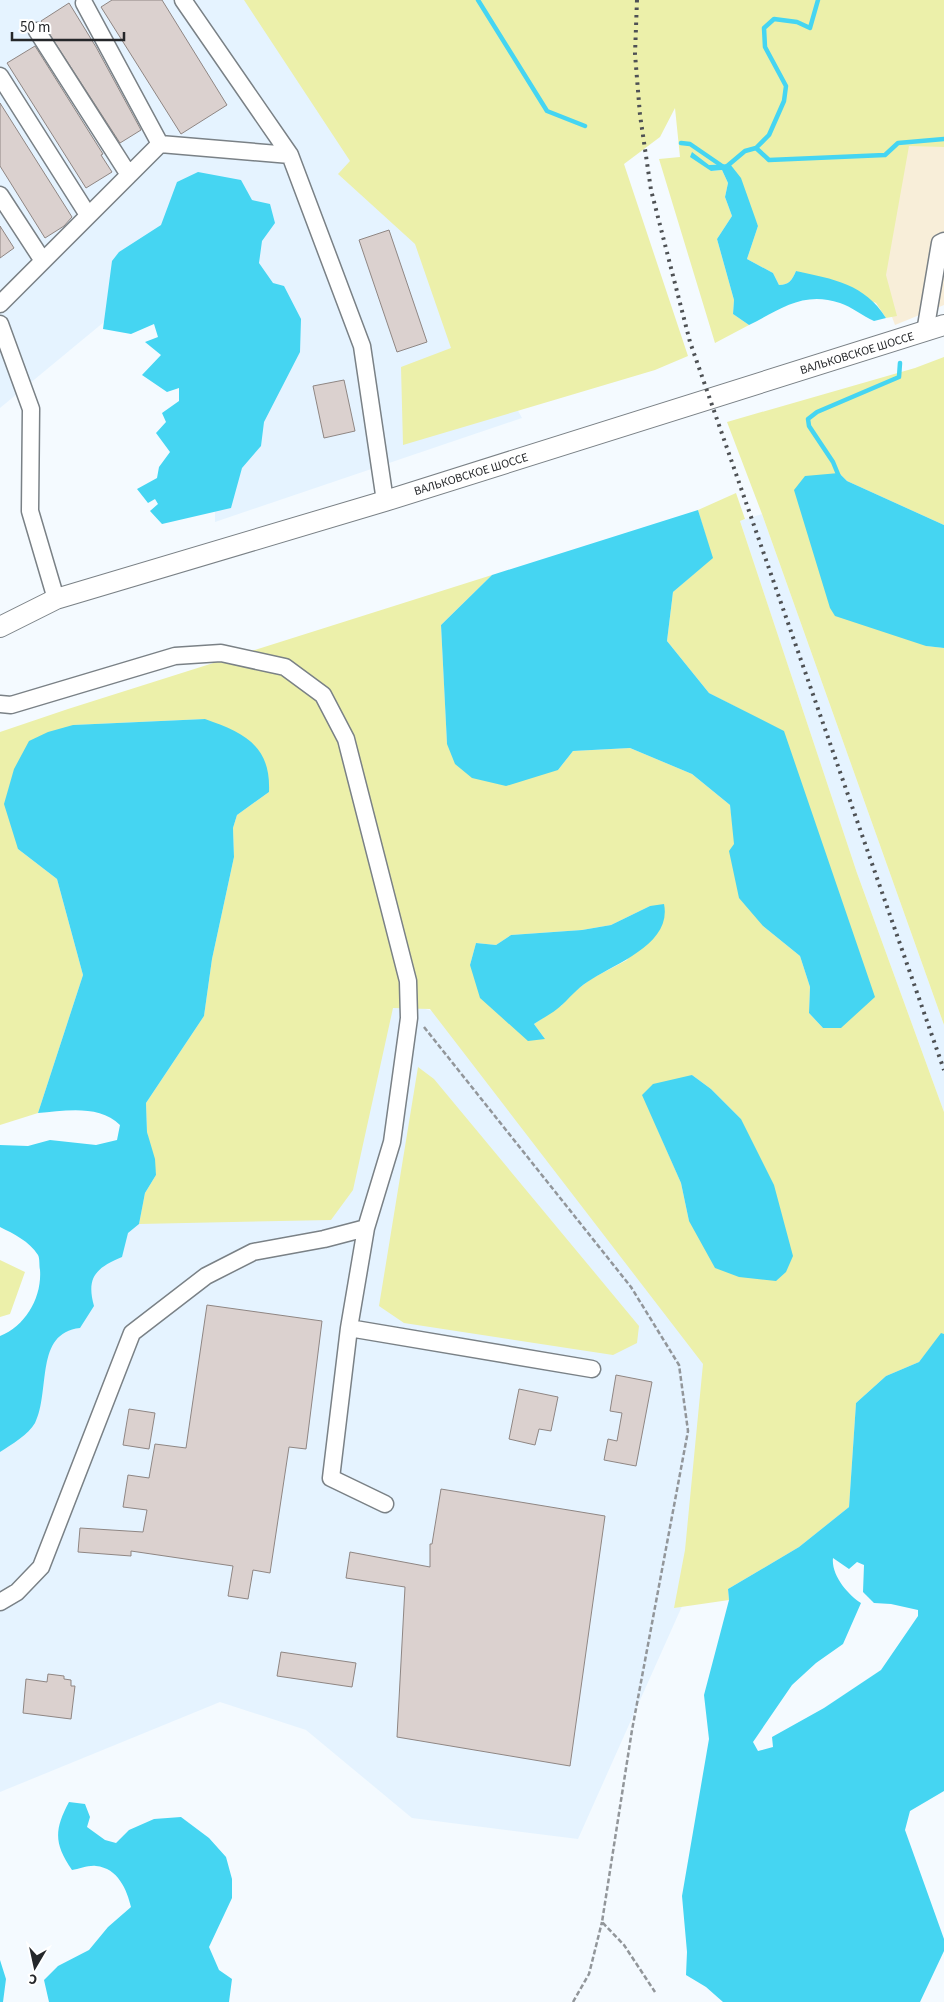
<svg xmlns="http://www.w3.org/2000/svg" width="944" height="2002" viewBox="0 0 944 2002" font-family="'Source Sans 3',sans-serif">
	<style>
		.commercial { fill: #f8eed9 }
		.built { fill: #e5f3ff }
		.green { fill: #ecf0aa; fill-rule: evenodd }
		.water { fill: #45d5f2; fill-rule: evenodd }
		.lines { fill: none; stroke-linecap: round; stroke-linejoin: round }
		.stream { stroke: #45d5f2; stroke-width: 4.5 }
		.building { fill: #dbd1cf; stroke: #8f8683 }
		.minor-casing { stroke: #7a8186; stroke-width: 19 }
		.major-casing { stroke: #7a8186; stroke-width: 22 }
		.path { stroke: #92969a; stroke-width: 2.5; stroke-dasharray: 5 2.5; stroke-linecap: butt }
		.minor { stroke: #fff; stroke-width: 16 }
		.major { stroke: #fff; stroke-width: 20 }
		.rail { stroke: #4e5154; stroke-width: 4; stroke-dasharray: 2.5 5; stroke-linecap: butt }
		.labels { text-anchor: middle; stroke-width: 4; stroke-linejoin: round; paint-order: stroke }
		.street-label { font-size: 12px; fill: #25272a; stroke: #fff }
	</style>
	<rect width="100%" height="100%" fill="#f4faff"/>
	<path class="commercial" d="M899,120l45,11v174l-49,20 -17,-45z"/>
	<path class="built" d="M0,0h278l76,114 168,304 -307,104 -1,-291 -214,177z
		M762,514l182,511v87l-87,-239 -117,-352z
		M374,994l89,26 244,325 -20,250 -109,244 -166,-21 -106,-88 -86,-28 -220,90v-404l69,-123z"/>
	<path class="green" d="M244,0h700v147l-35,-1 -23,129 11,41 -11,2 -10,-15 -80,-32c-4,9 -7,14 -17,14l-6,-12 -26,-14 11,-33 -28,-62 -21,1 2,6 11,-1 6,13 -3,14 7,19 -15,23 17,61 -1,14 16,11 -34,18 -56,-184 21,-2 -5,-49 -15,29 -36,27 64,192 -33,14 -252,75 -2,-78 50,-19 -36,-104 -77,-70 12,-13z
		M944,357v168l-97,-44 -8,-8 87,173 18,2v377l-182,-511 -35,-92 188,-54z
		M736,493l9,26 -5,2 117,352 87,239v222h-3l-22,28 -33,14 -30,27 -7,104 -50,40 -71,42 1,11 -55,8 11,-58 18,-186 -273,-355 -37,-1 -40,182 -22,30 -192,4 6,-31 11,-18 -9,-43 -1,-29 58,-87 8,-57 22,-102 -1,-29 4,-13 32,-23 -64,-73 -132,6 -55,124 39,30 26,96 -45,138 -38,12v-393l68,-23 424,-134 -51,50 6,119 111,26 15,-19 57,-3 62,26 38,31 5,39 28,82 37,30 10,31 -1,26 14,15 -39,-296 -75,-39 -42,-52 6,-49 39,-34 -14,-48zM650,906l-23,54 -36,19 -21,16 -8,10 -28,19 11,15 -75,-74 6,-22 20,2 15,-10 71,-5 29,-5zM692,1075l19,14 30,30 -52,102 -8,-38 -24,-55z
		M418,1067l16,12 205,247 -2,17 -24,12 -209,-32 -25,-17z
		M0,1260l25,12 -15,42 -10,3z"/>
	<path class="water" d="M692,152l17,13 21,-1 11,14 17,48 -11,33 26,14 6,12c10,0 13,-5 17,-14 37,8 69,13 90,47l-12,3c-11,-5 -22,-14 -34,-18 -37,-12 -59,6 -91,22l-16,-11 1,-14 -17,-61 15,-23 -7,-19 3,-14 -6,-13 -11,1 -21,-14z
		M198,172l43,8 11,20 18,4 5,19 -13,18 -3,22 14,20 11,3 17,33 -1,33 -36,70 -3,24 -19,22 -11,40 -69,16 -12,-13 8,-7 -3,-5 -7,4 -11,-14 20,-11 2,-11 11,-15 -14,-19 10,-11 -4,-9 17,-12v-13l-12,4 -25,-17 19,-20 -16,-13 13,-5 -4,-13 -23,10 -28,-5 9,-68 7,-9 42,-27 16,-43z
		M839,473l8,8 97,44v123l-18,-2 -91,-30 -5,-8 -36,-118 11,-14z
		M698,510l15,48 -40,34 -6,49 42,52 75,38 91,266 -34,31h-18l-14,-15 1,-26 -10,-31 -37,-30 -24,-28 -10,-47 5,-7 -4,-39 -38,-31 -62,-26 -57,3 -15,19 -52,16 -34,-8 -17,-14 -8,-20 -6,-119 51,-50z
		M205,719c40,14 66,27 64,73l-32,23 -4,13 1,29 -22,102 -8,57 -58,87 1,29 8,27 1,16 -11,18 -6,31 -11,9 -6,24c-26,11 -36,20 -28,49l-14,22c-46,5 -29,63 -45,95 -6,11 -24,22 -35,29v-116c26,-10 42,-39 40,-66 -1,-5 0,-11 -2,-15 -9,-14 -24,-21 -38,-28v-82l28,1 22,-6 46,5 21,-5 3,-15c-21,-21 -56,-14 -82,-12l45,-138 -26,-96 -39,-30 -14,-45 10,-35 15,-28 19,-9 25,-7z
		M664,904c8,39 -45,58 -72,75 -12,7 -20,16 -29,25 -8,8 -20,14 -29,20l11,15 -17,2 -48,-43 -10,-33 6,-22 20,2 15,-10 71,-5 29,-5 39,-19z
		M692,1075l19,14 30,30 33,66 19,71 -7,16 -10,9 -37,-4 -24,-9 -26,-47 -8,-38 -39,-88 11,-11z
		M941,1333l3,1v457l-34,20 -5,19 39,109v12l-24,51h-197l-17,-15 -20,-12 1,-23 -5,-56 27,-157 -5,-44 25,-95 -1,-11 71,-42 50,-40 7,-104 30,-27 33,-14zM833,1558l16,11 8,-7 7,3 -1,27 11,11 17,1 27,6v6l-37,54 -57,38 -52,29 1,10 -15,4 -5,-9 39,-57 24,-22 27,-19 18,-41c-13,-8 -30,-28 -28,-45z
		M69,1802l16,2 5,13 -3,10 18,13 11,3 13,-13 25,-11 27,-2 28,21 17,19 6,22v19l-23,49 10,23 13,9 -3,23h-180l-5,-22 14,-14 31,-16 19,-23 23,-20c-4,-17 -13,-39 -35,-41 -7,-1 -17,3 -24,4 -18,-26 -18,-40 -3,-68z
		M0,1960l6,19 -3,23h-3z"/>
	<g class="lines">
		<path class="stream" d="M478,0l69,111 38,15
			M681,143l9,1 35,24
			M756,148l13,12 116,-5 13,-12 46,-4
			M726,167l19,-16 11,-3 13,-13 15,-34 2,-15 -21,-39 -1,-19 10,-9 23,3 13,6 8,-28
			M840,479l-7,-17 -24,-36 -1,-7 9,-7 82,-35 1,-14"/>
	</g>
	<path class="building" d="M112,0h50l65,105 -46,29 -80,-127z
		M69,3l27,44 45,83 -21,13 -79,-122z
		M35,46l68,108 -2,1 11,17 -26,16 -79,-125z
		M0,103l72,114 -8,9 -19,12 -45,-72z
		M0,226l14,22 -14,10z
		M389,230l38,112 -30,10 -38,-112z
		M344,380l11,51 -31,7 -11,-52z
		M207,1305l115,16 -16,128 -17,-2 -19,126 -17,-3 -5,29 -20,-3 5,-30 -102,-15v5l-53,-4 2,-24 63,4 4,-22 -24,-3 5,-32 21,3 6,-34 31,4z
		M616,1375l36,7 -16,84 -32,-6 4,-21 9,2 5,-28 -12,-2z
		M519,1389l39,8 -7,34 -12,-2 -4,16 -26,-6z
		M129,1409l26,4 -6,36 -26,-4z
		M441,1489l164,27 -35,250 -173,-29 8,-150 -59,-9 4,-26 80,15v-23h2z
		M281,1652l75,11 -4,24 -75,-11z
		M48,1674l16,2v3l7,1v6h4l-4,33 -48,-6 3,-34 21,3z"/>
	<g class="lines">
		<defs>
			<path id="minor" d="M183,0l107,155
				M84,3l76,141
				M37,31l92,144
				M0,76l88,139
				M0,195l43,66
				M0,304l160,-160 130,11 72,191 23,155
				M0,324l31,85 -1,102 26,88
				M925,332l15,-89 4,-2
				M0,704l11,1 164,-49 46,-3 64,14 38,28 23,44 62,242 1,37 -17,124 -26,86 -17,100 -18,150 54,26
				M349,1328l243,41
				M0,1602l17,-10 24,-25 91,-234 74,-57 47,-24 71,-13 42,-11"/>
			<path id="major" d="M0,627l56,-28 329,-98 559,-176"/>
		</defs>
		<use href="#minor" class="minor-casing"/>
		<use href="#major" class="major-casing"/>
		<path class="path" d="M424,1027l207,260 48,78 9,66 -56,299 -30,192 22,23 31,47
			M573,2002l16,-28 13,-52"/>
		<use href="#minor" class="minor"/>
		<use href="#major" class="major"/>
		<path class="rail" d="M637,0l-2,54 5,61 11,75 39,152 254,728"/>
	</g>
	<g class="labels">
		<g class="street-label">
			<text transform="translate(857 353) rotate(-17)" y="4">ВАЛЬКОВСКОЕ ШОССЕ</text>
			<text transform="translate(471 474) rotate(-17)" y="4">ВАЛЬКОВСКОЕ ШОССЕ</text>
		</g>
	</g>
	<g transform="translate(35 1967) rotate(189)" stroke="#ffffff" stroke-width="4" paint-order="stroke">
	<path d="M0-4L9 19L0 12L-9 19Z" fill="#25272a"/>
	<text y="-8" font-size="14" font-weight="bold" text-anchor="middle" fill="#25272a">С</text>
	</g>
	<path d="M12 32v8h112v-8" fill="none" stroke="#25272a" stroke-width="2.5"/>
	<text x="20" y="32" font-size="15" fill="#25272a" stroke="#ffffff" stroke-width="4" paint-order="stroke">50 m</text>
</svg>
